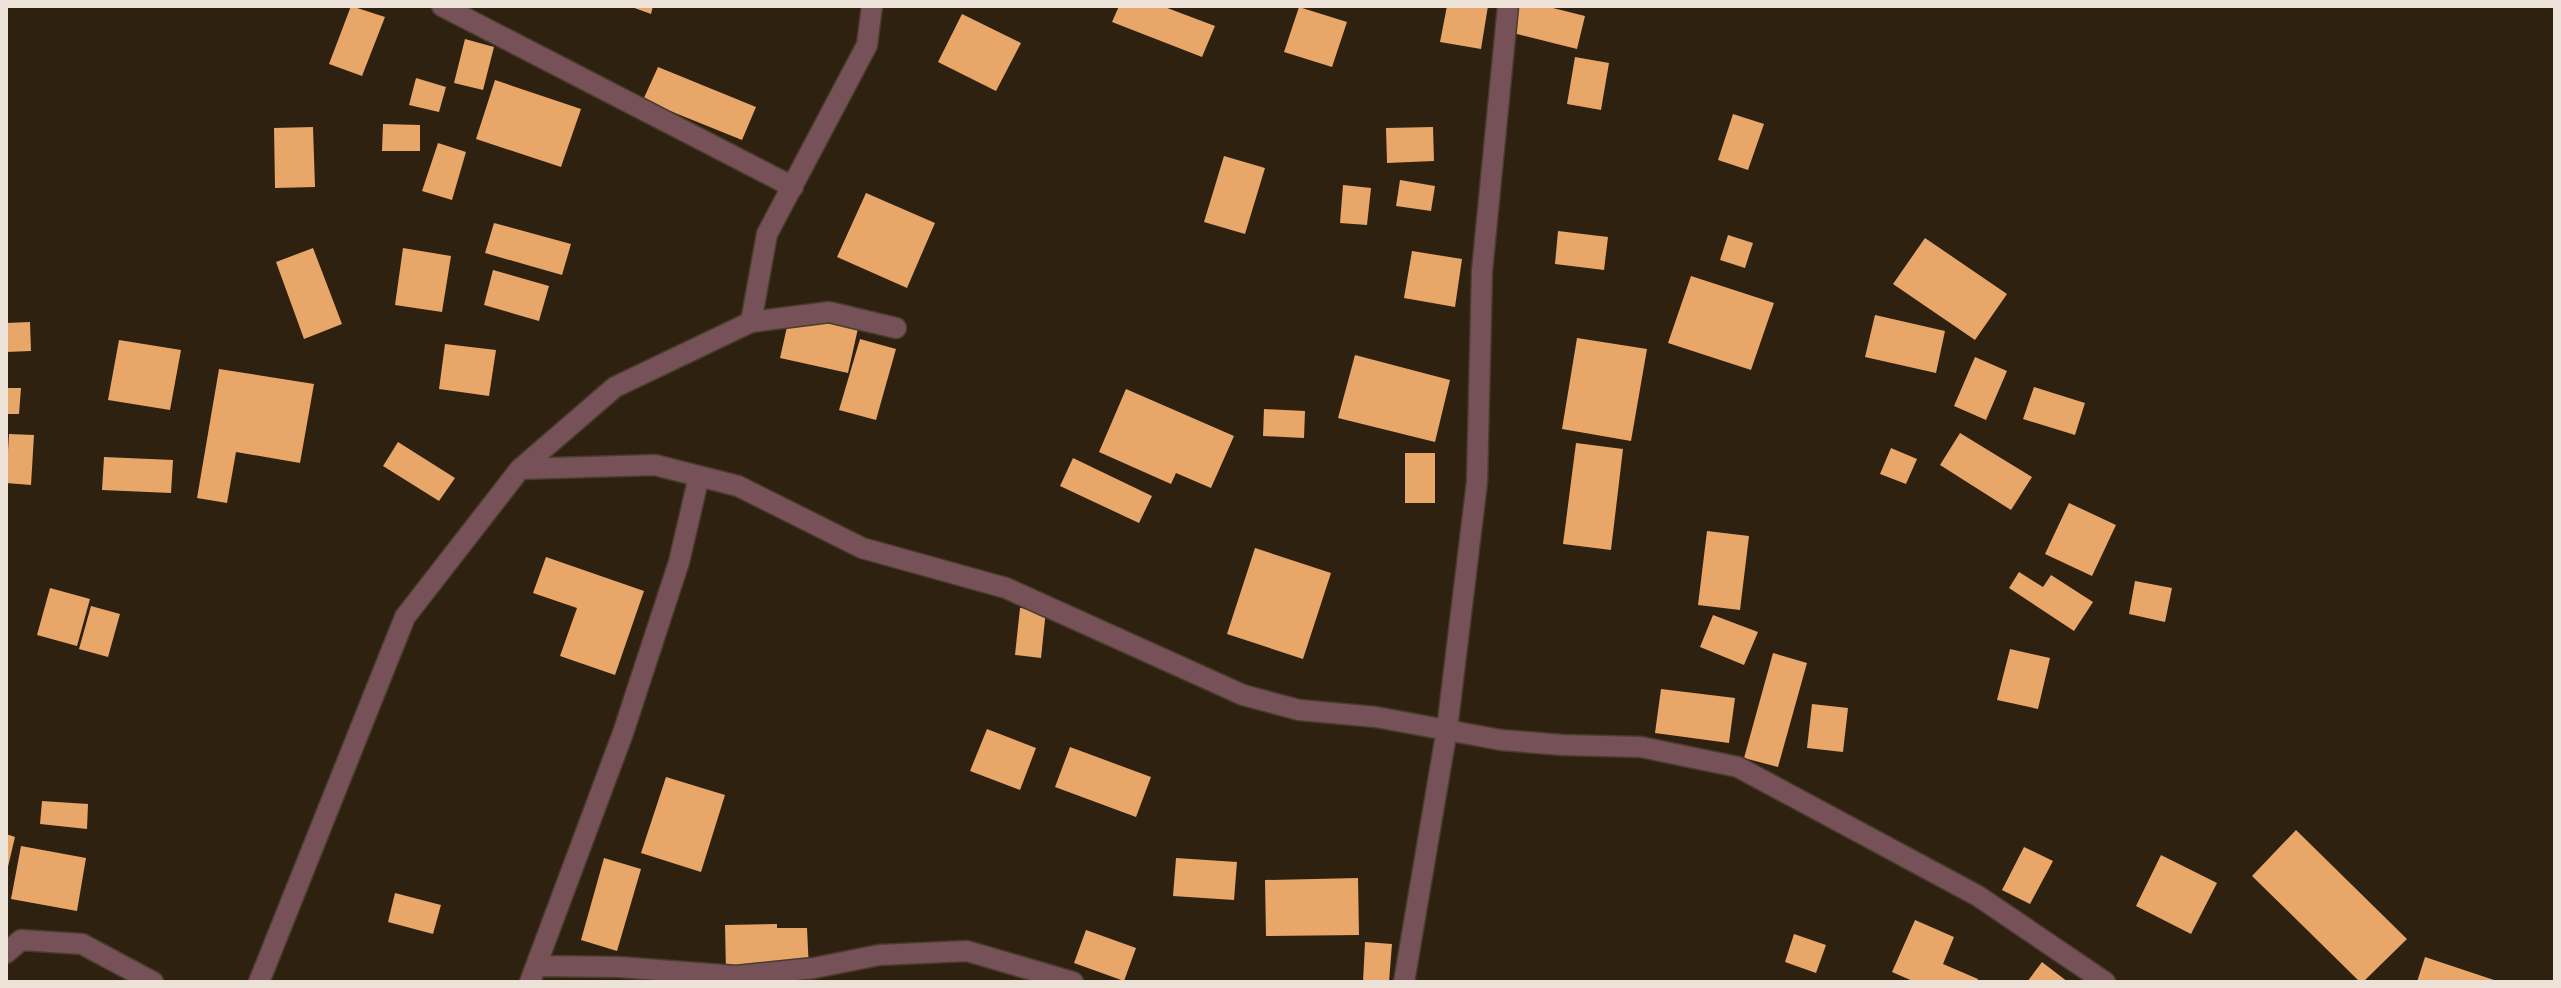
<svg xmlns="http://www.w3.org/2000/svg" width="2561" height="988" viewBox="0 0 2561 988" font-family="'PT Serif',serif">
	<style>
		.building { fill: #e8a669 }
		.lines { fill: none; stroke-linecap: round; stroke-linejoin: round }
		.street-casing { stroke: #493c2c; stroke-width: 23 }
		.street { stroke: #765157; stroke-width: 20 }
	</style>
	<rect width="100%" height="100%" fill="#2f2110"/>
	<path class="building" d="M351,6l34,11 -23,59 -33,-12z
		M629,6h24l-2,8z
		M1119,6h43l53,20 -13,31 -90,-35z
		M1447,6h41l-7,43 -41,-7z
		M1511,6h34l40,10 -8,33 -72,-18z
		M1299,7l48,15 -15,45 -48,-15z
		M962,14l59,29 -25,48 -58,-29z
		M465,39l29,8 -11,43 -29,-7z
		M1575,57l34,6 -8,47 -34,-6z
		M658,67l98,40 -14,33 -99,-40z
		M416,78l30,9 -7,25 -30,-7z
		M495,80l86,29 -20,58 -85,-28z
		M1733,114l31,10 -16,46 -30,-10z
		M383,124l37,1v26h-38z
		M313,127l2,60 -40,1 -1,-60z
		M1433,127l1,34 -47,2 -1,-35z
		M438,143l28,9 -14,48 -30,-9z
		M1224,156l41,12 -20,66 -41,-12z
		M1400,180l35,6 -4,25 -35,-5z
		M1343,185l28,3 -4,37 -27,-2z
		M866,193l69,30 -28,65 -70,-31z
		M494,223l77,21 -9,31 -77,-22z
		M1558,231l50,6 -4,33 -49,-6z
		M1728,235l25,8 -8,25 -25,-8z
		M1925,238l82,56 -32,46 -82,-56z
		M313,248l29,76 -38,15 -28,-77z
		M403,248l48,8 -9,56 -47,-7z
		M1412,251l50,8 -7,48 -51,-9z
		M493,270l56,16 -10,35 -55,-16z
		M1691,276l83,27 -23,67 -83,-27z
		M791,309l68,15 -11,49 -68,-15z
		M1875,315l70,16 -9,42 -71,-16z
		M30,322l1,29 -25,1v-29z
		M1577,338l70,11 -16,92 -69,-12z
		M860,339l36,10 -20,71 -37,-10z
		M119,340l62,10 -11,60 -62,-10z
		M445,344l51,6 -7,46 -50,-7z
		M1355,355l95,25 -15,62 -97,-24z
		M1975,357l32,14 -21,49 -32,-14z
		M219,369l95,15 -14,79 -64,-11 -9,51 -30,-5z
		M2034,387l51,16 -10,32 -52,-16z
		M6,388h15l-2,26h-13z
		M1126,389l108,47 -23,52 -35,-15 -5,11 -72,-32z
		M1264,409l41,2 -1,27 -41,-2z
		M1960,433l72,44 -21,33 -71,-45z
		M9,434l25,1 -3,50 -25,-2z
		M398,442l57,36 -16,23 -56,-35z
		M1576,443l47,6 -12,101 -48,-6z
		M1891,448l26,11 -11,25 -26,-10z
		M1405,453h30v50h-30z
		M104,457l69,3 -2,33 -69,-3z
		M1073,458l79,38 -13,27 -79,-37z
		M2069,503l47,22 -24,51 -47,-22z
		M1707,531l42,5 -9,74 -42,-5z
		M1255,548l76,25 -28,86 -76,-25z
		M546,557l98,34 -29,84 -55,-19 17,-48 -44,-15z
		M2019,572l24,15 8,-12 42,27 -19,29 -65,-43z
		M2135,581l37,7 -7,34 -36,-8z
		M50,588l40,11 -13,47 -40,-11z
		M91,606l29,8 -12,43 -29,-8z
		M1020,608l26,2 -5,48 -26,-3z
		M1713,615l45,17 -14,33 -44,-18z
		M2010,649l40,9 -12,51 -41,-9z
		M1773,653l34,10 -29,104 -34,-9z
		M1661,689l74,9 -6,45 -74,-10z
		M1812,704l36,4 -5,44 -36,-4z
		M987,729l49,19 -16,42 -50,-19z
		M1070,747l81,30 -15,40 -81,-30z
		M666,777l59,18 -24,77 -60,-19z
		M42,801l46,3 -1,25 -47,-5z
		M2296,830l111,109 -44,43h-3l-108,-106z
		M6,834l9,3 -8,34h-1z
		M21,846l65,12 -9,53 -66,-12z
		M2024,847l29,14 -23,43 -28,-14z
		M2161,855l56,28 -26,51 -55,-28z
		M604,858l37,11 -24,82 -36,-11z
		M1176,858l61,4 -3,38 -61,-4z
		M1358,878l1,57 -93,1 -1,-56z
		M395,893l46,12 -8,29 -45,-12z
		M1915,920l39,17 -11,27 35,15 -1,3h-62l-23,-10z
		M777,924v4h30l2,42 -83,2 -1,-47z
		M1086,930l50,18 -12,33 -50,-18z
		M1794,934l32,11 -10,28 -31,-11z
		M1365,942l27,2 -3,38h-26z
		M2425,957l72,24v1h-80z
		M2042,962l26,20h-41z"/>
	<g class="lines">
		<defs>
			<path id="street" d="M442,6l351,181
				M751,322l16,-88 100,-189 5,-39
				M520,469l135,-4 83,21 124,62 144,40 237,107 56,15 77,7 125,23 62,5 78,2 97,20 240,129 127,86
				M6,953l15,-13 61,4 71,38
				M537,966l82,1 117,9 78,-8 65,-13 88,-4 106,31
				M259,982l146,-365 115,-148 95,-82 136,-65 78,-10 67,16
				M530,982l93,-249 56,-171 20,-86
				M1404,982l43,-253 30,-247 5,-211 26,-265"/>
		</defs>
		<use href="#street" class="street-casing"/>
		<use href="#street" class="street"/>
	</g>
	<rect width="2561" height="988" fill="none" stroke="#ece2d8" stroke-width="16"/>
</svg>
